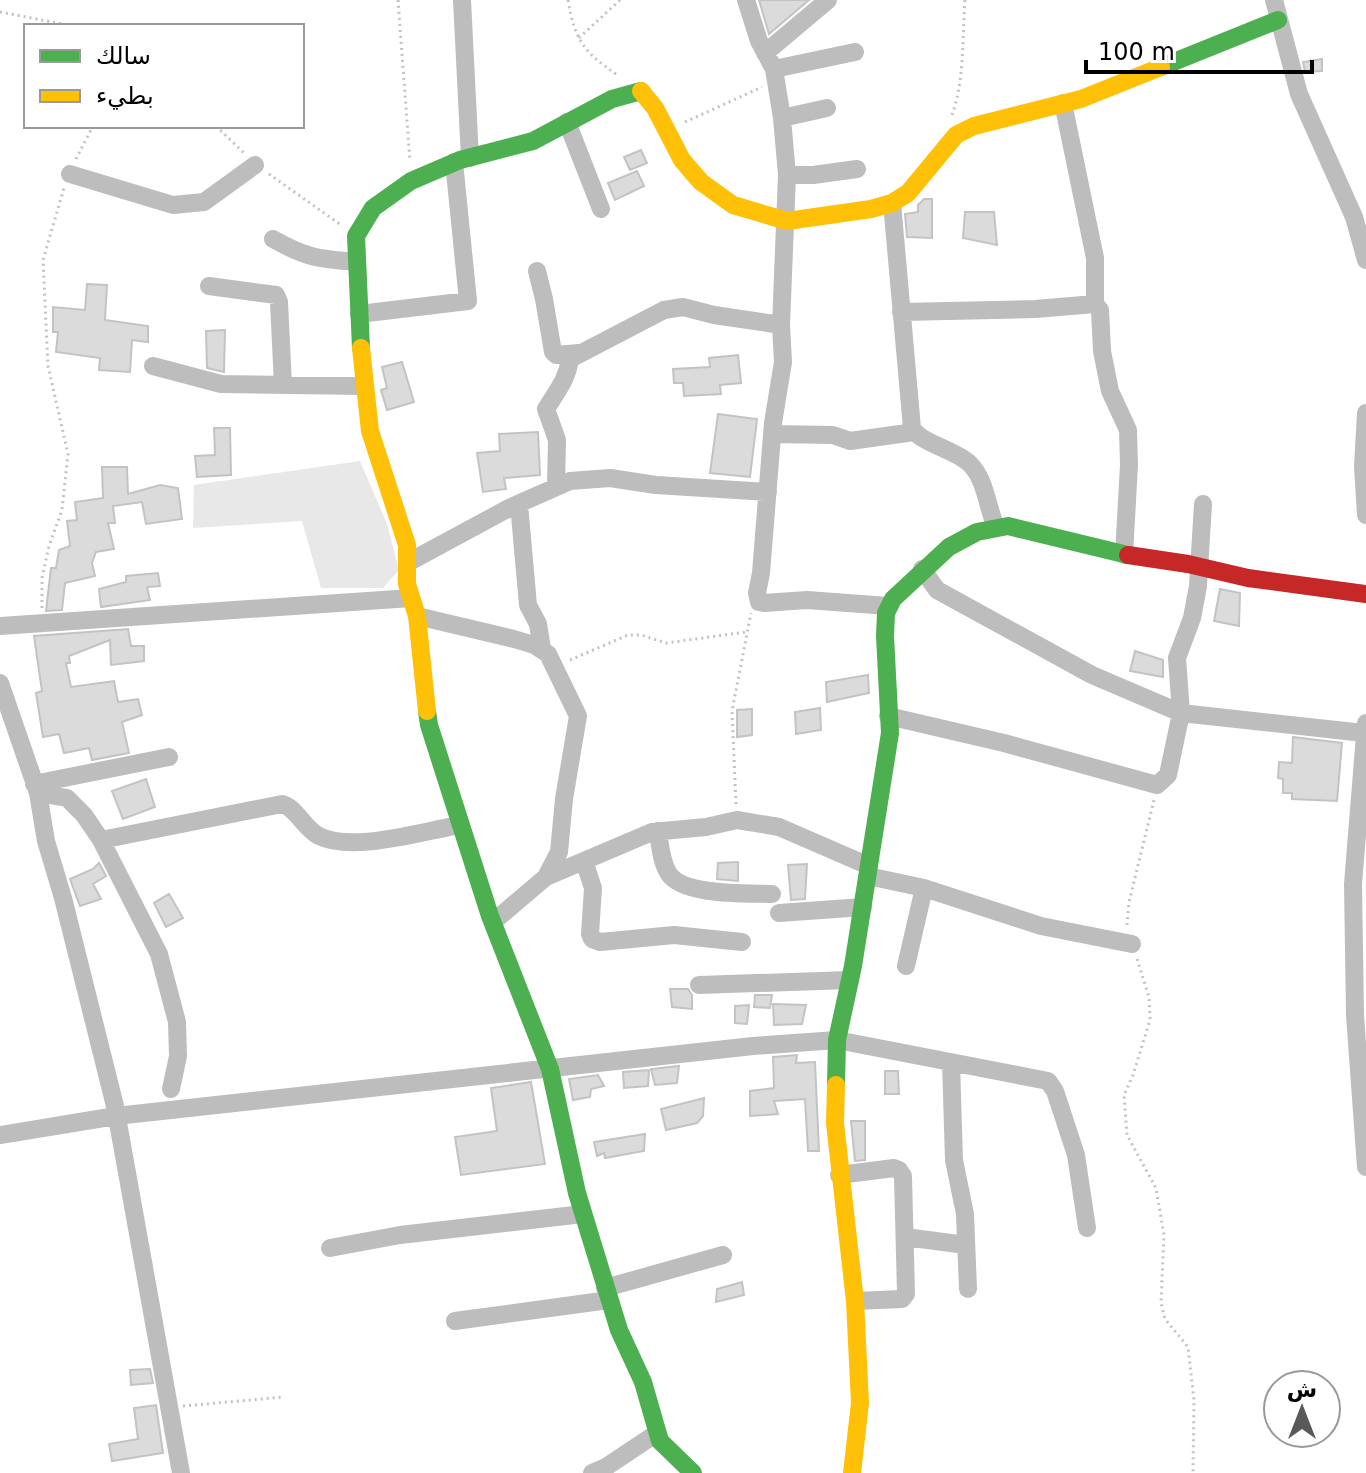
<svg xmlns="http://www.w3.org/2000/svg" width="1366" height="1473" viewBox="0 0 1366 1473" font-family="'DejaVu Sans','Noto Sans Arabic',sans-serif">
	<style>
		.green { fill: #e8e8e8 }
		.building { fill: #dbdbdb; stroke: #c3c3c3; stroke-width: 2 }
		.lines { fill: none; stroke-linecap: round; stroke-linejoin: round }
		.path { stroke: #c2c2c2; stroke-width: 3; stroke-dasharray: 2 4; stroke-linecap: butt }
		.street { stroke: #bdbdbd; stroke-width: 18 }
		.fast { stroke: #4caf50; stroke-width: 18 }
		.slow { stroke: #ffc107; stroke-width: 18 }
		.jam { stroke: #c62828; stroke-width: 18 }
	</style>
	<rect width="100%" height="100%" fill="#fff"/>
	<path class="green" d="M360,461l27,63 12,46 -16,18h-62l-19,-67 -109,7 1,-43z"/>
	<path class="building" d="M759,0h50l-40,34z
		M1322,59v12l-17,1 -2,-10z
		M641,150l6,13 -17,7 -6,-13z
		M637,171l7,15 -29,14 -7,-17z
		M924,199h8v39l-25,-1 -2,-23 13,-2v-7z
		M965,212h29l3,33 -34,-7z
		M87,284l20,1 -2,35 43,6v16l-16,-2 -2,32 -31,-2 1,-12 -44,-6 2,-20h-5v-25l32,3z
		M225,330l-1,42 -17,-4 -1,-37z
		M738,355l3,28 -21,2 1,9 -37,2 -1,-13h-9l-1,-14 37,-2 -1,-9z
		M402,362l12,40 -27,8 -6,-20 6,-2 -5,-21z
		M718,414l39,5 -7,58 -40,-4z
		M214,428h16l1,47 -34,2 -2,-21 20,-1z
		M538,432l2,43 -36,3 2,11 -23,3 -6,-39 23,-2 -1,-17z
		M102,467h25l1,27 32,-9 18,3 4,31 -36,5 -4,-22 -29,4 2,17h-7l6,26 -18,3 -4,11 3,13 -30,7 -3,27 -16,1 5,-43h5l3,-18 11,-4 -3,-25 10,-1 -2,-18 28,-4z
		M158,573l2,13 -13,1 3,13 -49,7 -2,-18 27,-7v-6z
		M1220,589l20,4 -1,33 -25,-5z
		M128,629l3,17h13v15l-33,4 -1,-25 -41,16 1,7h-4l5,24 43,-6 4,21 20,-3 4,16 -20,7 7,31 -37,7 -3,-12 -25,5 -5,-19 -16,3 -7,-44 6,-2 -8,-55z
		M1135,651l28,9v17l-33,-6z
		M868,675l1,18 -42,9 -1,-20z
		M820,708l1,22 -25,4 -1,-22z
		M752,709v26l-15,2v-27z
		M1293,737l49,6 -5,58 -45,-2v-6h-9v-14l-5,-1 1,-16 13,1z
		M146,779l9,28 -32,12 -11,-28z
		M738,862v19l-21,-2 1,-16z
		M99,863l7,13 -13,8 8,15 -21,7 -10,-27 23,-10z
		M807,864l-2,35 -14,1 -3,-35z
		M169,894l14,24 -17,9 -12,-24z
		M670,989h18l4,6v14l-20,-2z
		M755,995h17l-2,13 -16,-1z
		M773,1004l33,1 -4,19 -28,1z
		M749,1005l-2,19 -12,-1v-17z
		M797,1055l-1,8 19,-1 4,89h-11l-3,-52 -31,2 4,13 -28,2v-25l24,-3 -1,-31z
		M679,1066l-2,17 -22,2 -4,-16z
		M649,1070l-1,16 -24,2 -1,-16z
		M885,1071h13l1,23h-14z
		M598,1075l6,11 -13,3 -1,8 -17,3 -4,-21z
		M531,1082l14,82 -84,11 -6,-38 42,-6 -6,-43z
		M704,1098l-1,18 -6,7 -31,7 -5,-21z
		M851,1121h14v39l-10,1z
		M645,1134l-1,17 -39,7 -1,-5 -7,3 -3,-14z
		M742,1282l2,13 -28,7 1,-13z
		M150,1369l3,14 -22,2 -1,-15z
		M156,1405l7,48 -51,8 -3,-17 29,-5 -4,-31z"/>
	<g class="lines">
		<path class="path" d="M398,0l12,161
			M568,0c7,42 17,53 51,76
			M0,12l73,14
			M579,38l41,-38
			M952,115c13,-38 10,-76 13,-115
			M685,122l77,-35
			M216,126l29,28
			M76,159l17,-33
			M269,174l72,51
			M42,608v-30l7,-32 13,-36 6,-56 -20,-88 -5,-106 21,-72
			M570,660l58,-25h13l25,8 80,-11
			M736,804l-4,-93 19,-98
			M1127,925l2,-23 25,-102
			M1137,959l12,38 1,23 -17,55 -9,20 3,40 29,53 8,47 -3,68 4,16 23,28 6,53 -1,73
			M183,1406l101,-9"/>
		<path class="street" d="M462,0l8,158
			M746,0l13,41 15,28 8,49 5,57 -6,150 2,37 -10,61 -12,150 -4,20 2,9 5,1 43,-3 81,6
			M1274,0l25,94 55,123 12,43
			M765,53l63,-53
			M774,69l81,-17
			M1063,103l32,155v46l5,6 2,41 8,40 18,39 1,35 -5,90
			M782,118l45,-10
			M567,122l34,87
			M70,174l103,31 31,-3 51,-37
			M787,175h26l44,-6
			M892,203l20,225c9,16 43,21 58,36 16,16 17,43 26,63
			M273,239c34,19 45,20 84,23
			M537,271l7,28 9,53 3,3 23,-2
			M209,286l67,9 3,7 4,83
			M901,312l134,-3 60,-5
			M359,314l109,-13 -14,-139
			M153,366l68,18 143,2
			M1366,413l-3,53 3,49
			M772,434l61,1 17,6 64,-9
			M556,486l1,-46 -11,-31c11,-18 21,-29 24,-50l94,-49 19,-3 31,8 67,10
			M519,504l9,101 10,19 4,25
			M409,562l100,-54 61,-27 40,-3 46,7 112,7
			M922,569l15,21 155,85 89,38 183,20
			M417,616l97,23 20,6 14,9 30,62 -14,83 -5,53 -13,25 -53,45
			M0,626l411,-28
			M0,683l38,110 8,48 17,57 52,208 66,367
			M888,716l116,27 153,42 11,-10 13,-62 -4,-55 15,-40 6,-32 5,-82
			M1366,723l-13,161 2,131 11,152
			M34,784l135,-27
			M38,793l29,5 17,17 17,25 58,114 18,68 1,34 -7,33
			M658,831c2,13 3,31 11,43 15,22 78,19 103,20
			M101,840l181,-36c15,4 22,25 37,32 34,17 104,-5 141,-11
			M584,861l9,27 -3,46 2,5 8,3 74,-7 68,7
			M868,876l56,12 117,38 91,18
			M546,877l106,-45 54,-5 31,-7 42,7 90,39
			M779,913l84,-6
			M906,966l18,-78
			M699,985l151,-5
			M951,1062l3,98 11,54 3,75
			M0,1135l116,-19 637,-70 84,-6 211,41 7,10 21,64 11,73
			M839,1175l55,-7 5,2 4,6 3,118 -4,5 -47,2
			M905,1237l61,8
			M330,1248l70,-13 183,-21
			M605,1288l118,-33
			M455,1321l154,-21
			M592,1473l14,-6 51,-34"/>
		<path class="fast" d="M1161,67l117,-47
			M361,348l-5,-112 17,-28 38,-27 49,-21 73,-19 79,-42 29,-8
			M427,711l2,14 61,191 60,153 27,124 42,137 24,52 17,59 33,32
			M836,1085l1,-45 16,-74 37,-233 -5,-97 1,-23 7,-14 56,-52 28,-15 31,-6 120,29"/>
		<path class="slow" d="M641,91l14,17 27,52 19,22 32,23 54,16 84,-12 21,-6 16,-10 48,-58 18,-9 107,-27 80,-32
			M361,348l9,83 37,114v39l10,32 10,95
			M836,1085l-1,38 20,178 5,102 -8,70"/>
		<path class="jam" d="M1128,555l60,9 60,14 118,16"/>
	</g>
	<rect x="24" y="24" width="280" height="104" fill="#ffffff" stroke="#999999" stroke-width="2"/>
	<rect x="40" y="50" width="40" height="12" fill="#4caf50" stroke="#999999" stroke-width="2"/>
	<text x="96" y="64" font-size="24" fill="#000000">سالك</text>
	<rect x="40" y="90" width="40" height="12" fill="#ffc107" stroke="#999999" stroke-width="2"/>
	<text x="96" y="104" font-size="24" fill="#000000">بطيء</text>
	<g transform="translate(1302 1409)"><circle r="38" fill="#ffffff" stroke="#999999" stroke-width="2"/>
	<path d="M0-6L14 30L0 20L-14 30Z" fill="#595959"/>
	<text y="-12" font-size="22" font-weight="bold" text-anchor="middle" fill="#000000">ش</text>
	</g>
	<path d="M1086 60v12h226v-12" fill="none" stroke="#000000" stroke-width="4"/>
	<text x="1098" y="60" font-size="24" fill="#000000" stroke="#ffffff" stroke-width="6" paint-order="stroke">100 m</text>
</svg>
